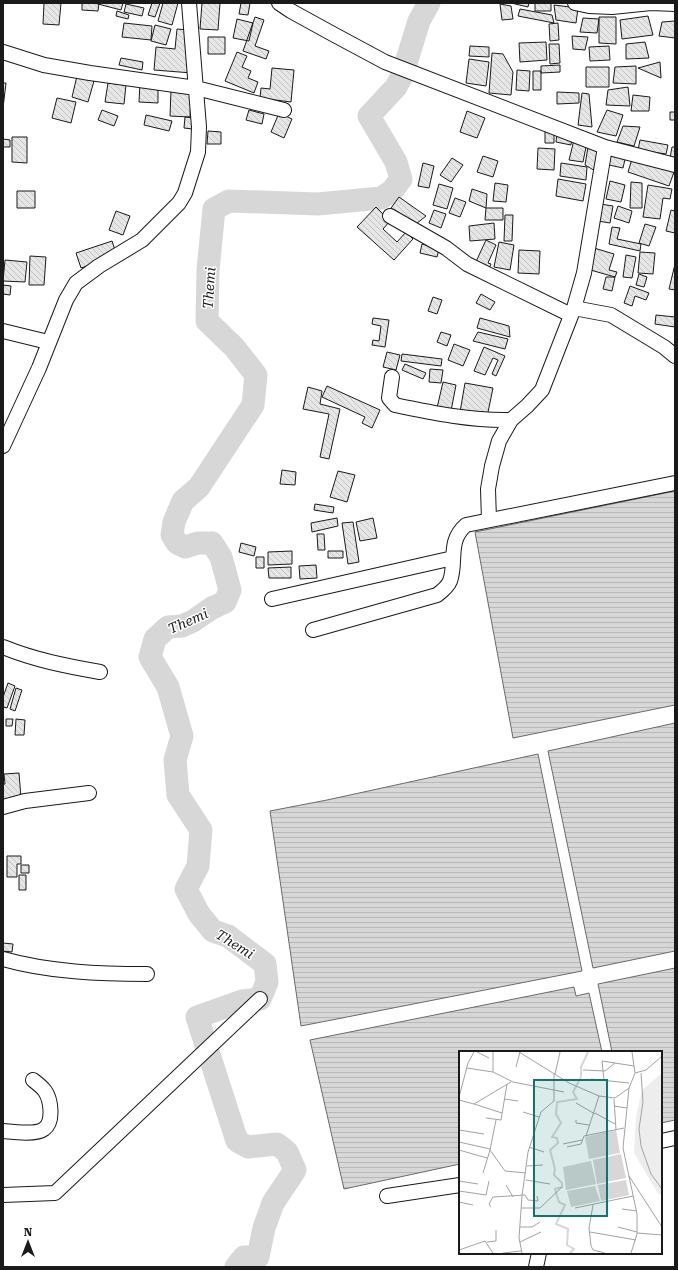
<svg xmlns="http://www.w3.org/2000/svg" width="678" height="1270" viewBox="0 0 678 1270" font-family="'Roboto Serif',serif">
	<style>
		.water { fill: url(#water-rules); stroke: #6a6a6a }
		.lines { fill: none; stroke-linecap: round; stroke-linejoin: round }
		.river { stroke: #d7d7d7; stroke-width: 23 }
		.building { fill: url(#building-back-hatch); stroke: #1a1a1a }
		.minor-casing { stroke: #1a1a1a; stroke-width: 16 }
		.minor { stroke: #fff; stroke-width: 14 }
		.labels { text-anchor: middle; stroke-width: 3; stroke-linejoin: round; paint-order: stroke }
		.water-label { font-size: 14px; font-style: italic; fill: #1a1a1a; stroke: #fff }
		.inset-river { fill: none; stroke: #d7d7d7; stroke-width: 2 }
		.inset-road { fill: none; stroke: #a3a3a3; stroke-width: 1 }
		.view { fill: #0f766e; fill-opacity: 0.15; stroke: #0f766e; stroke-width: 2 }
		.inset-edge { fill: none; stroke: #1a1a1a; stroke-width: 2 }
	</style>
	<defs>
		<pattern id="water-rules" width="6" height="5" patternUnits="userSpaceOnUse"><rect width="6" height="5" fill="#d7d7d7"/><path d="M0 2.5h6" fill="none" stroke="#b8b8b8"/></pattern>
		<pattern id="building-back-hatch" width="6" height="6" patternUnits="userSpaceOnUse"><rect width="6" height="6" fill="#e6e6e6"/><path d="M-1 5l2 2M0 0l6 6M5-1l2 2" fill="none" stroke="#c5c5c5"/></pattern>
	</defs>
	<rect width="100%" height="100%" fill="#fff"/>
	<path class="water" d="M675,491v214l-162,33 -38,-206z
		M675,723v228l-82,17 -45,-217z
		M538,754l44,217 -281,55 -31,-215 57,-11z
		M675,968v152l-14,3v-71h-49l-14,-68z
		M574,987l2,9 13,-3 13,59h-142v112l-116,25 -34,-149z"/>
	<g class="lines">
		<path class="river" d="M236,1267l8,-10h14l6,-29 9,-25 22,-33 -8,-18 -10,-8 -29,3 -11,-6 -40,-124 45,-16 18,-2 7,-17 -2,-18 -37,-28 -15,-5 -14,-17 -13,-25 12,-23 3,-36 -23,-35 -3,-35 7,-24 -14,-49 -18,-30 5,-18 13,-12 14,-1 11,-5 19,-13 13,-6 5,-12 -9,-33 -9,-14h-14l-13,4 -8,-4 -5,-8 2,-13 9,-21 16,-14 54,-82 3,-30 -22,-28 -27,-26 1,-51 6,-61 15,-8 89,3 63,-6 11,-7 9,-12 -5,-17 -27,-46 27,-29 6,-11 17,-55 10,-18"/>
	</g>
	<path class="building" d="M44,3h17l-2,22 -16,-1z
		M82,3h17l-1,8 -16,-1z
		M94,3h29l-2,7z
		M152,3h8l-5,14 -7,-2z
		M163,3h15l-6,22 -14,-4z
		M202,3h18l-2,27 -18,-1z
		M241,3h9l-2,12 -9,-1z
		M511,3h18l-1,4z
		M535,3h16v8h-16z
		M126,4l18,4 -2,8 -18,-4z
		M500,4l11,2 2,13 -11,1z
		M554,5l24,3 -2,15 -20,-3z
		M520,9l32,6 2,8 -36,-7z
		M117,11l12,4 -1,4 -12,-3z
		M648,16l5,19 -31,4 -2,-19z
		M255,17l9,3 -9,26 14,5 -3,8 -23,-8z
		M599,17h17v27l-17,-1z
		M583,18l16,1 -2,14 -17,-1z
		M237,19l16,4 -4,18 -16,-3z
		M675,21v17l-16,-2 3,-14z
		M124,23l28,3 -1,14 -29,-3z
		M558,23l1,17 -9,1 -1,-17z
		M155,25l16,4 -5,16 -15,-4z
		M177,29l12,1 3,43 -38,-3 2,-23 19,2z
		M572,36l16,1 -3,13 -12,-1z
		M208,37h17v17h-17z
		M546,42l1,18 -27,2 -1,-19z
		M645,42l4,16 -23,1v-15z
		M549,44h10l1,19 -10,1z
		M470,46l19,1v10l-20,-1z
		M609,46l1,14 -20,1 -1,-14z
		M237,52l10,4 -5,11 9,4 -3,7 10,4 -4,11 -29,-12z
		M492,53l11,1 10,18 -2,23 -22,-2z
		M121,58l22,4 -1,8 -23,-5z
		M469,59l20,3 -3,24 -20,-3z
		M660,62l1,16 -23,-10z
		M560,65v7l-19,1v-7z
		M636,66v18l-23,-1 2,-16z
		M586,67h23v20h-23z
		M272,68l22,2 -3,32 -31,-4 1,-10 9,1z
		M517,70l13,1 -1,20 -13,-1z
		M533,71h8v19h-8z
		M77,76l17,5 -6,21 -16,-5z
		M3,83h3l-3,25z
		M108,83l18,2 -2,19 -19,-2z
		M140,83l18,1v19l-19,-1z
		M628,87l2,19 -24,-1 2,-15z
		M171,90l20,1 -1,26 -20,-1z
		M557,92l22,1v10l-22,1z
		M582,93l7,1 3,33 -14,-2z
		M633,95l17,2 -1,14h-18z
		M57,98l19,4 -5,21 -19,-5z
		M102,110l16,6 -4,10 -16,-6z
		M249,110l15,4 -2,10 -16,-4z
		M607,110l16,5 -7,21 -19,-4z
		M467,111l18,7 -8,20 -17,-6z
		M670,112h5v8h-5z
		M279,113l13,6 -8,19 -13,-6z
		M146,115l26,6 -3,10 -25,-6z
		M185,117l18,2 -2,11 -17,-2z
		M623,126l17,1 -6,19 -17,-4z
		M545,129h9v14h-9z
		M208,131l13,1v12h-14z
		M557,133l15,3 -1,9 -15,-3z
		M12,137h15v26l-15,-1z
		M3,139l7,1v7h-7z
		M574,140l13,2 -4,20 -14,-2z
		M640,140l28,5 -2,9 -28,-4z
		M588,147l13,2 -4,23 -12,-7z
		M672,147h3v12l-5,-1z
		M538,148l17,1 -1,21 -17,-1z
		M611,153l15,2 -3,13 -14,-3z
		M483,156l15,5 -5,16 -16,-5z
		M452,158l11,7 -12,17 -11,-7z
		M632,159l42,13 -5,14 -41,-14z
		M423,163l11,3 -5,22 -11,-2z
		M561,163l26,4 -1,13 -26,-4z
		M558,179l28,5 -3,17 -27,-5z
		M610,181l15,4 -4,17 -15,-3z
		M631,182l11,1v25h-12z
		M495,183l13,2 -2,17 -13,-1z
		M439,184l14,4 -6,21 -14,-4z
		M648,185l24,4 -2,10 -7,-1 -3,21 -17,-2z
		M472,189l15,5 -1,14 -17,-7z
		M17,191h18v17h-18z
		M399,197l27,19 -10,8 -25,-16z
		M455,198l11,4 -6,15 -11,-4z
		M600,204l13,2 -3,17 -12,-2z
		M618,206l14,5 -3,12 -15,-5z
		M376,207l14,14 -7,8 14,13 9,-10 7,7 -19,21 -37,-33z
		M486,208h17v12h-18z
		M434,210l12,4 -5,14 -12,-5z
		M671,210l4,1v22l-9,-2z
		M116,211l14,5 -7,19 -14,-5z
		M505,215h8l-1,26h-8z
		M494,223l1,16 -25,2 -1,-15z
		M645,224l11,3 -7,19 -10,-3z
		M612,227l8,1 -3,11 24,5 -1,7 -31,-7z
		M486,240l10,5 -8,18 3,1 -4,9 -13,-7z
		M112,241l5,15 -36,12 -5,-15z
		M499,242l15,3 -4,25 -16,-3z
		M422,244l17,5 -2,8 -17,-4z
		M594,248l20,6 -5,16 8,2 -2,5 -28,-8z
		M519,250l21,1 -1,23 -21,-1z
		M640,252l15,1 -2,21 -15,-1z
		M626,255l10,2 -4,21 -9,-1z
		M30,256l16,1 -2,28h-15z
		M5,260l22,2 -2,20 -22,-1z
		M675,264v26l-6,-1z
		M639,274l8,3 -3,10 -8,-2z
		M606,277h9l-3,14 -9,-2z
		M3,285l8,1 -1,9 -7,-1z
		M630,286l19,7 -3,7 -11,-4 -3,10 -8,-3z
		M481,294l14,8 -5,8 -14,-7z
		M433,297l9,3 -5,14 -9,-3z
		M656,315l19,2v10l-20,-3z
		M373,318l16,2 -4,27 -13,-2 1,-5 6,1 2,-15 -9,-2z
		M480,318l29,8 1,11 -33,-9z
		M441,332l10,3 -4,11 -10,-4z
		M478,332l30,7 -3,10 -32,-8z
		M454,344l16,6 -7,16 -15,-6z
		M484,347l21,9 -9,20 -4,-2 6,-14 -5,-2 -8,17 -11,-4z
		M387,352l13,3 -4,15 -13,-3z
		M402,354l40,5 -1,7 -40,-5z
		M405,364l21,9 -3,6 -21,-9z
		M430,369l13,1 -2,13 -12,-1z
		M443,382l13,3 -5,26 -14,-3z
		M465,383l28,5 -6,29 -27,-5z
		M327,386l53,24 -8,18 -10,-5 3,-6 -43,-20z
		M308,387l14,4 -2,13 20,5 -11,50 -9,-2 9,-43 -26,-5z
		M282,470l14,2 -1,13 -15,-1z
		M338,471l17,4 -8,27 -17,-5z
		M315,504l19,3 -1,6 -19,-3z
		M337,518l1,8 -26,6 -1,-9z
		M373,518l4,20 -17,3 -4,-19z
		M353,522l6,40 -11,2 -6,-41z
		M317,534h7l1,16h-7z
		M241,543l15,4 -2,9 -15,-4z
		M292,551v13l-24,1v-13z
		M328,551h15v7h-15z
		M256,557h8v11h-8z
		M316,565l1,13 -17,1 -1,-13z
		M291,567v11h-22l-1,-10z
		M8,683l7,3 -8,22 -4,-1v-10z
		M16,688l6,2 -7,21 -5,-2z
		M6,719h7l-1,7h-6z
		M16,719l9,1 -1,15h-9z
		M19,773l2,25 -18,2v-16h2l-1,-10z
		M7,856h14v8h-4v13h-10z
		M21,865h8v8h-8z
		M19,875h7v15h-7z
		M3,943l10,1 -1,8 -9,-1z"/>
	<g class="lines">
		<defs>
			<path id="minor" d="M279,3l12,8 40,22 54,29 220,85 70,18
				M575,3l14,3 23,1 39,-4 24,1
				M3,52l41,13 46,8 106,15 88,22
				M390,216l56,32 21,16 104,51
				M574,308l37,7 53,32 11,9
				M3,331l45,11
				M392,377l-3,21 6,7c38,8 77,16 116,15
				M3,446l36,-78 27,-68 10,-17 23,-17 43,-26 37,-37 6,-10 13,-41 1,-25 -10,-124
				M489,520l-1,-31 4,-23 7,-25 12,-21 16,-14 15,-16 32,-82 10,-35 21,-126
				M272,599l181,-41
				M313,630l124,-35c4,-3 11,-9 13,-14 7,-19 -3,-40 16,-56l209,-42
				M3,647c32,13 63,19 97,25
				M3,807l22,-6 64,-8
				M3,959c46,13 97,15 144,15
				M3,1131c10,1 33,4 41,-2 10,-7 7,-29 1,-38 -3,-4 -8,-8 -12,-11
				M661,1141l14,-3
				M3,1195l52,-2 205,-194
				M387,1196l73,-11
				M536,1267l3,-14"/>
		</defs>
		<use href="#minor" class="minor-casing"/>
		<use href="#minor" class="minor"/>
	</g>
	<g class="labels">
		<g class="water-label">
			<text transform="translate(209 288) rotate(-86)" y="5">Themi</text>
			<text transform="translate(188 621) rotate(-24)" y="5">Themi</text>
			<text transform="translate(235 944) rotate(32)" y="5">Themi</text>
		</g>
	</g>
	<g transform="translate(459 1051)">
		<rect width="203" height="203" fill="#fff"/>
		<path d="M203,22v123l-5,-4 -23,-39 2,-36 6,-27z" fill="#ededed"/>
		<path d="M157,79l4,23 -31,6 -4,-22zM162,103l5,24 -29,6 -4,-24zM132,110l5,23 -30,6 -3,-23zM167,129l3,15 -28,6 -3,-16zM136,135l5,15 -29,6 -4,-16z" fill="#d7d7d7"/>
		<path class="inset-river" d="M111,202l4,-4 -7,-4 1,-16 -12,-5 9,-19 -6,-3 -4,-13 7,-2v-4l-8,-8 1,-6 -5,-19 8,-7 -1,-5 -5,-1 9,-14 -5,-9 1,-12 20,-3 -4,-7 8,-15v-10l7,-15"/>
		<path class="inset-road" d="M18,1l12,6M60,1l50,31 30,13 16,2 14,-10M173,1l3,21M57,16l4,-15M8,17l26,4 20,10 51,10M124,19l22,1 10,-8M34,21v-20M182,22l2,29 -4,27 2,17 10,28 11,15M96,23l5,-22M132,28l38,4M145,29l-2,-19 32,5M0,46l9,-34 6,-11M45,48l14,2M155,48l2,31M0,49l15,4 37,-22M117,52l19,11M15,53l28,9M155,55l13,2M64,61l16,5M136,62l20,11M27,67l15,2 6,-36M37,69l-6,30 15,21 21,2M117,69v3l13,2M0,79l25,4M127,85l13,-40M0,91l31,7M104,93l19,-4M70,96l15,5M108,96l14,-3 3,-8 40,-8M0,99l28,8M68,115l16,-1M24,122l7,-23M170,125l33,51M67,129l24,4M0,130l19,3M47,134l7,12M0,140l27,4 3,-14M0,151l14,3M134,154l-4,23 2,18 2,4 12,3M32,156l-2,-3 4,-7 32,-2 3,5 10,1 -1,-5M62,157h19l22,-21M116,157l58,-12M163,158l15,2M61,176h12l8,-5M159,176l19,5M131,181l46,8M178,182l25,2M28,191l9,-1v-11M61,191l21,-10M0,199l26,-9 8,12M44,202l18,-2M63,202l-3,-15 3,-42 6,-44 13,-40 13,-11v-27M172,202l6,-19v-20l-14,-66 6,-60 6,-15 11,-3 16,-14"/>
		<path class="view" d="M75,29h73v136h-73z"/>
		<rect width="203" height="203" class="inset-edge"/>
	</g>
	<rect width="678" height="1270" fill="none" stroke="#1a1a1a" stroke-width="8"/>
	<g transform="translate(28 1242)" stroke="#ffffff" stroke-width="3" paint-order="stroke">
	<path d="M0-3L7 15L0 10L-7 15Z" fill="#1a1a1a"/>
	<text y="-6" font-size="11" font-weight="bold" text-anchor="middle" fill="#1a1a1a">N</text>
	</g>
</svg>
